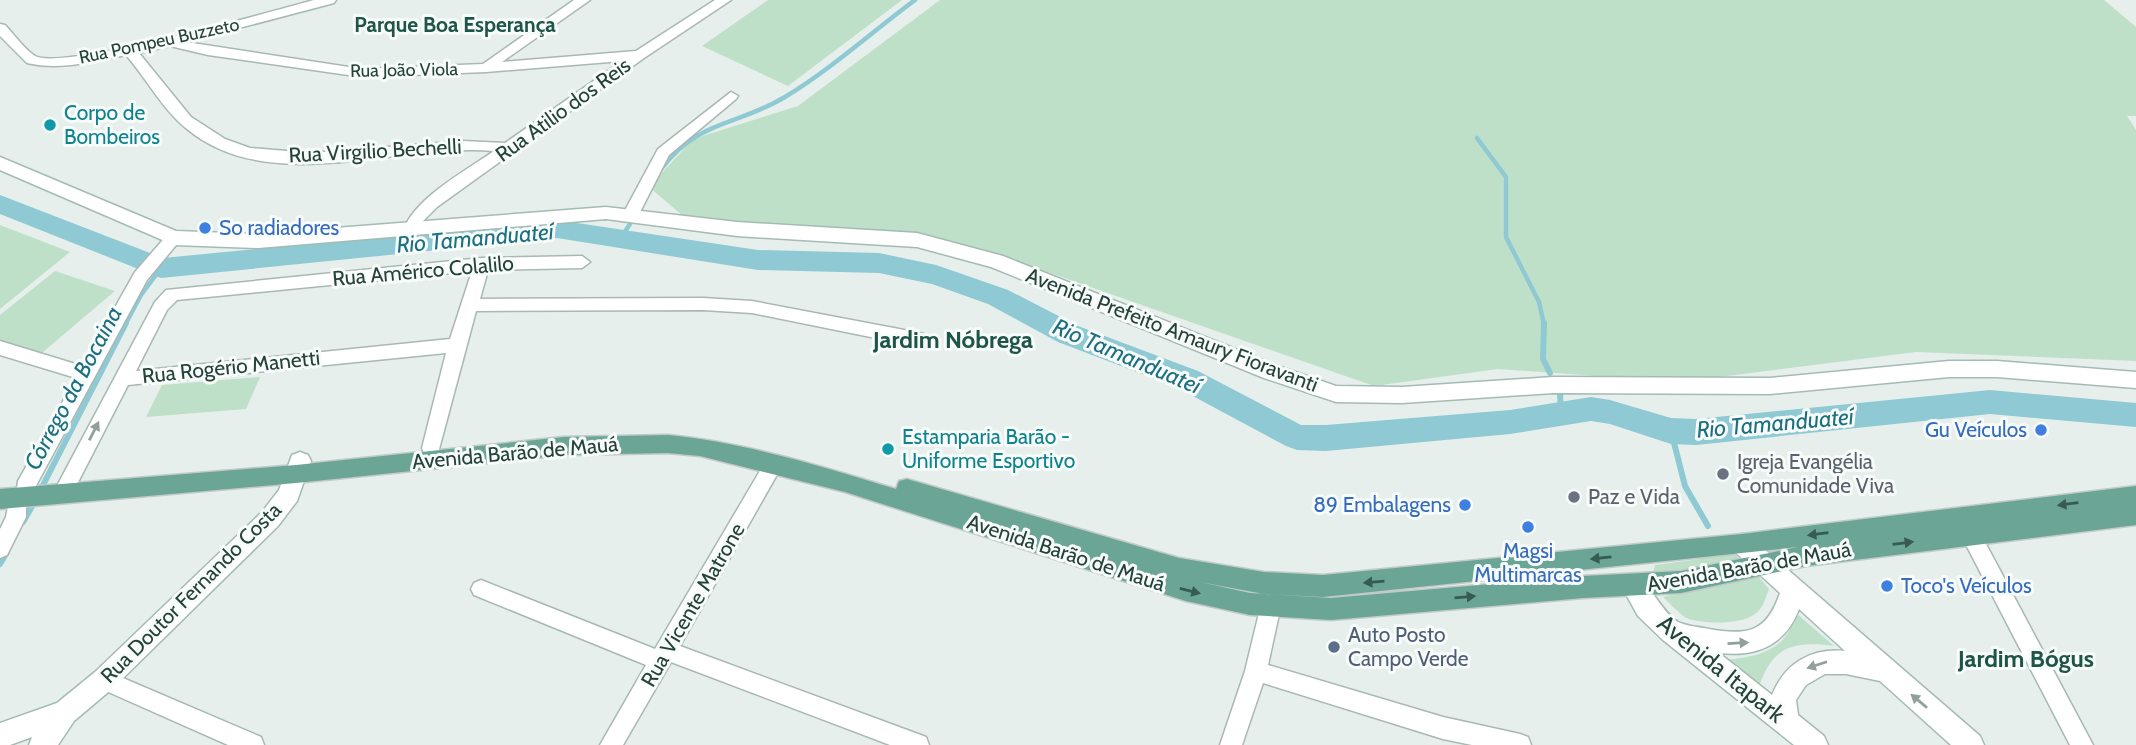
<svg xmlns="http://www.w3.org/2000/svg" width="2136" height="745" viewBox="0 0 2136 745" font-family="Cabin,sans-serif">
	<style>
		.green { fill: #bfe0c8 }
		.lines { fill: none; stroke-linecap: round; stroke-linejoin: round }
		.stream-far1 { stroke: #8ec9d4; stroke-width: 4.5 }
		.stream { stroke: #8ec9d4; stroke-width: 6 }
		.river { fill: #8ec9d4; fill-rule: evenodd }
		.street-casing { stroke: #a8b8b2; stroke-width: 3 }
		.secondary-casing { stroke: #a4bbb3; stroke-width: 3 }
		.primary-casing { stroke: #c2cac8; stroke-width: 3 }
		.street { fill: #fff; fill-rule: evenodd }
		.secondary { fill: #fff; fill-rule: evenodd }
		.primary { fill: #6aa596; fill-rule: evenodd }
		.oneway { fill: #92a09c }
		.oneway2 { fill: #365b51 }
		.culture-dot { fill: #0f9aa8; stroke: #f7fbf9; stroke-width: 2.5 }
		.shop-dot { fill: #3f7fe0; stroke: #f7fbf9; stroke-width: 2.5 }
		.worship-dot { fill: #6b7280; stroke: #f7fbf9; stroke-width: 2.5 }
		.service-dot { fill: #5c6f8a; stroke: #f7fbf9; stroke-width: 2.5 }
		.labels { text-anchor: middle; stroke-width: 6; stroke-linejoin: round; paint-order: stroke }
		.far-street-label { font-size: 18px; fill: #24423a; stroke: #f7fbf9 }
		.far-quarter-label { font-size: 21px; font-weight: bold; fill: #1f5548; stroke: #f7fbf9 }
		.street-label { font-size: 21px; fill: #24423a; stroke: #f7fbf9 }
		.culture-label { font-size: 21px; fill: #0d838f; stroke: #f7fbf9; text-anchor: start }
		.shop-label { font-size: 21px; fill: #366cbe; stroke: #f7fbf9; text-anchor: start }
		.worship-label { font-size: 21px; fill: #5b616d; stroke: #f7fbf9; text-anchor: start }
		.service-label { font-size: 21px; fill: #4e5e75; stroke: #f7fbf9; text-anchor: start }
		.water-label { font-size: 23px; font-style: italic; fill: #1c6f80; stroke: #f7fbf9 }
		.quarter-label { font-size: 24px; font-weight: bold; fill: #1f5548; stroke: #f7fbf9 }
		.near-street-label { font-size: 24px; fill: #24423a; stroke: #f7fbf9 }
	</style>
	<rect width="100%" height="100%" fill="#e6efeb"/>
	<path class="green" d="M768,0h134l-114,86 -86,-40z
		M940,0h1164l32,27v89h-9l9,14v231l-220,-9 -236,30 -182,-13 -124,17 -381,-133 -311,-38 -33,-28 44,-48 105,-33z
		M0,225l70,27 -70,57z
		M55,271l60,20 -78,66 -37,-13v-29z
		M260,377l-14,32 -100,8 16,-32z
		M1732,548l8,13 -43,12 -60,2 16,-3 2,-7 45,-6z
		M1758,576l11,13c-3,8 -6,20 -14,25 -15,11 -49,10 -66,5 -10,-4 -19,-16 -26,-22z
		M1796,613l38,33c-45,-6 -64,3 -77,47l-39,-32c37,-4 68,-7 78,-48z"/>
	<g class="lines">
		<path class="stream-far1" d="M1477,138l29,39v60l33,65 5,23
			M661,169c40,-51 74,-42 124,-72 46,-28 87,-65 130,-97
			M620,239l10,-15
			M125,325l16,-30 20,-27"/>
		<path class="stream" d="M1544,323l-1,36 7,14
			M1560,393l1,21
			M1671,431l14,55 23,40
			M40,491l86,-168
			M23,522l11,-19
			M0,564l7,-12"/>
		<path class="river" d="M0,195l163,63 394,-38 201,30 121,3 57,12 72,25 70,36 120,45 103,54h25l184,-15 81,-13 19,3 61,18 25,1 294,-29 146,13v24l-146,-13 -294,31 -25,-1 -61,-20 -19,-3 -81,13 -184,17 -29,-1 -11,-4 -110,-59 -118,-45 -70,-38 -56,-20 -53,-11 -121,-3 -201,-32 -396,40 -161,-64z"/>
		<defs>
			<path id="street" d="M314,0h22l-2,3 -148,39 176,27 121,-5 91,-64h16l-88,62 134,-11 79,-51h16l-87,58 -207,149 -15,15 -4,11 -6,2 -8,-6c11,-31 63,-59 90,-78 -96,-9 -223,47 -307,-22 -25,-20 -40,-50 -61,-74 -33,6 -66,16 -99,8l-27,-27v-12l5,1c9,9 19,24 30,31 27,15 238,-45 279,-56zM170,46l38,9 154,22 124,-5 136,-11 -117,82 -42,-2 -152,12 -61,-5 -25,-9 -34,-22 -52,-64z
				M731,92l7,4 -2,3 -67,56 -32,63h-12l-2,-4 35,-65z
				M174,232l8,6 -35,42 -115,213 -6,1v23l-19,38 -7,3v-29l6,-12 5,-26 6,-2 1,-8 58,-103 -76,-23v-14l82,25 53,-94 33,-38z
				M582,256l8,6 -8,6 -94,2 -8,29 223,-1 49,3 168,32 6,2 3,5 -3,5 -6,2 -168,-34 -49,-3 -227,1 -38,142 -7,3 -7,-3 -2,-5 24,-95 -318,32 -54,105 -7,2 -7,-2 -2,-6 97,-182 11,-12 316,-32zM472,271l-22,68 -314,32 31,-61 10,-10z
				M774,456l7,3 2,5 -103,182 238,88 8,3 3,8h-39l-219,-83 -48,83h-23l46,-80 -172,-70 -3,-6 3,-6 7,-3 174,69 112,-190z
				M1971,527l7,2 115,216h-23l-109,-210 3,-6z
				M1271,596l7,3 3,6 -13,60 175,52 77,17 8,3 3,8h-59l-29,-6 -180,-56 -21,62h-22l25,-74 16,-66 3,-6z
				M104,670l157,67 3,8h-36l-131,-58 -4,-7 4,-7z"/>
			<path id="secondary" d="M0,157l176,74 82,3 348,-27 131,15 180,11 86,23 275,110 58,20 66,1 151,-10 217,1 179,-17h48l139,11v16l-139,-11h-48l-179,17 -217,-1 -151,10 -66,-1 -72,-24 -273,-111 -74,-20 -180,-11 -131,-17 -348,29 -84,-3 -174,-75z
				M300,452l8,3 3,6 -14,40 -19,25 -165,162 -39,33 -16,24h-29l3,-8 -22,8h-10v-22l57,-20 38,-31 167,-160 17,-22 13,-35z
				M1742,534l8,3 230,199 4,9h-33l-71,-64 -34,-7h-21l-19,11 -10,15 2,15 26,21 4,9h-34l-131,-105 -25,-24 -16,-29 3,-8 9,-3c17,7 26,35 44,46 8,4 22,5 31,7 39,7 58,3 71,-36l-46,-42 -4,-7 4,-7zM1799,609l46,42c-34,-3 -60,12 -73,44l-53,-42c37,4 66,-7 80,-44z"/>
			<path id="primary" d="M668,435c75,7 156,32 228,54l3,-8 8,-2 272,79 85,14 59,3 419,-41 394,-48v39l-330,41 -125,27 -98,5 -252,22 -81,-5 -64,-14 -341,-109 -145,-36 -32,-3 -104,2 -268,28 -296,26v-20l296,-24 268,-28zM1798,547l-117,24 -98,5 -252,22 -81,-5 -50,-11 64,12 59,3z"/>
		</defs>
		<use href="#street" class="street-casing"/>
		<use href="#secondary" class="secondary-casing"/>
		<use href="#primary" class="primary-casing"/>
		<use href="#street" class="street"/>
		<use href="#secondary" class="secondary"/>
		<use href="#primary" class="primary"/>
	</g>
	<defs><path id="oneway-solid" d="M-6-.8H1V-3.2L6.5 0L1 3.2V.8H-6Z" transform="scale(1.75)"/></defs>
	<g class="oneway">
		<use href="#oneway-solid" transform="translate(94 431) rotate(-63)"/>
		<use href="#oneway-solid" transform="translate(1738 643) rotate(-3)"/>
		<use href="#oneway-solid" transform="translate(1817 665) rotate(162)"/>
		<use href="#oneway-solid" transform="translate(1919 701) rotate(-140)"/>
	</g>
	<g class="oneway2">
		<use href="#oneway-solid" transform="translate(2068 504) rotate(173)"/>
		<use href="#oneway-solid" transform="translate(1818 534) rotate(173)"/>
		<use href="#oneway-solid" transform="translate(1903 543) rotate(-7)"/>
		<use href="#oneway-solid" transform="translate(1601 558) rotate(174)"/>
		<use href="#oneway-solid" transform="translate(1374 582) rotate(175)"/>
		<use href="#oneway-solid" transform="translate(1190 591) rotate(14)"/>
		<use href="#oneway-solid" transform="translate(1465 597) rotate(-5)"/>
	</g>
	<g class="culture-dot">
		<circle cx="50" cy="125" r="7"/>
		<circle cx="888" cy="449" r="7"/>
	</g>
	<g class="shop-dot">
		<circle cx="205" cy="228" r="7"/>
		<circle cx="2041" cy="430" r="7"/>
		<circle cx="1465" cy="505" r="7"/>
		<circle cx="1528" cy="527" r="7"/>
		<circle cx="1887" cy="586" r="7"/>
	</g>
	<g class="worship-dot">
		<circle cx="1723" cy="474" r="7"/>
		<circle cx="1574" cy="497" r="7"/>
	</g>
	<circle class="service-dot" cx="1334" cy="647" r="7"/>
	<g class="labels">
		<g class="far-street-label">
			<text transform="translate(159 41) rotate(-12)" y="6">Rua Pompeu Buzzeto</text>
			<text transform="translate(404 70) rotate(-1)" y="6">Rua João Viola</text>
		</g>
		<g class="far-quarter-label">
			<text x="455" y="32">Parque Boa Esperança</text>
		</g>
		<g class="street-label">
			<text transform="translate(563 110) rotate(-36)" y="7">Rua Atilio dos Reis</text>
			<text transform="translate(375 151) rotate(-3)" y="7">Rua Virgilio Bechelli</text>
			<text transform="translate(423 271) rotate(-5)" y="7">Rua Américo Colalilo</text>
			<text transform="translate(1172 330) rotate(21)" y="7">Avenida Prefeito Amaury Fioravanti</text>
			<text transform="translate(231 367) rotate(-6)" y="7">Rua Rogério Manetti</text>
			<text transform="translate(515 453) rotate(-5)" y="7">Avenida Barão de Mauá</text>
			<text transform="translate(1066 553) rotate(18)" y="7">Avenida Barão de Mauá</text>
			<text transform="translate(1749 567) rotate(-10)" y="7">Avenida Barão de Mauá</text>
			<text transform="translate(191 593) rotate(-45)" y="7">Rua Doutor Fernando Costa</text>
			<text transform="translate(693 605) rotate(-60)" y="7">Rua Vicente Matrone</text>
		</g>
		<g class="culture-label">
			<text x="64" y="120">Corpo de<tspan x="64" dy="24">Bombeiros</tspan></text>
			<text x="902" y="444">Estamparia Barão -<tspan x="902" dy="24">Uniforme Esportivo</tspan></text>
		</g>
		<g class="shop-label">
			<text x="219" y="235">So radiadores</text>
			<text x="2027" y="437" text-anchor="end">Gu Veículos</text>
			<text x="1451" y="512" text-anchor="end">89 Embalagens</text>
			<text x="1528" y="558" text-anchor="middle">Magsi<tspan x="1528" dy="24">Multimarcas</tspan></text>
			<text x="1901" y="593">Toco's Veículos</text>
		</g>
		<g class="worship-label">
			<text x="1737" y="469">Igreja Evangélia<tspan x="1737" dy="24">Comunidade Viva</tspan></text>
			<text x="1588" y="504">Paz e Vida</text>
		</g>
		<g class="service-label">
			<text x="1348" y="642">Auto Posto<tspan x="1348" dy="24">Campo Verde</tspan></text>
		</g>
		<g class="water-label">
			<text transform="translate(475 238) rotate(-5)" y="8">Rio Tamanduateí</text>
			<text transform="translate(1127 356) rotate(23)" y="8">Rio Tamanduateí</text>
			<text transform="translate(73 388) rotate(-62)" y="8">Córrego da Bocaina</text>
			<text transform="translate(1775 423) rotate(-5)" y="8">Rio Tamanduateí</text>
		</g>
		<g class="quarter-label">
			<text x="953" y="348">Jardim Nóbrega</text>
			<text x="2026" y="667">Jardim Bógus</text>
		</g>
		<g class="near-street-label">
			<text transform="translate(1721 669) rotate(39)" y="8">Avenida Itapark</text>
		</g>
	</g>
</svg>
